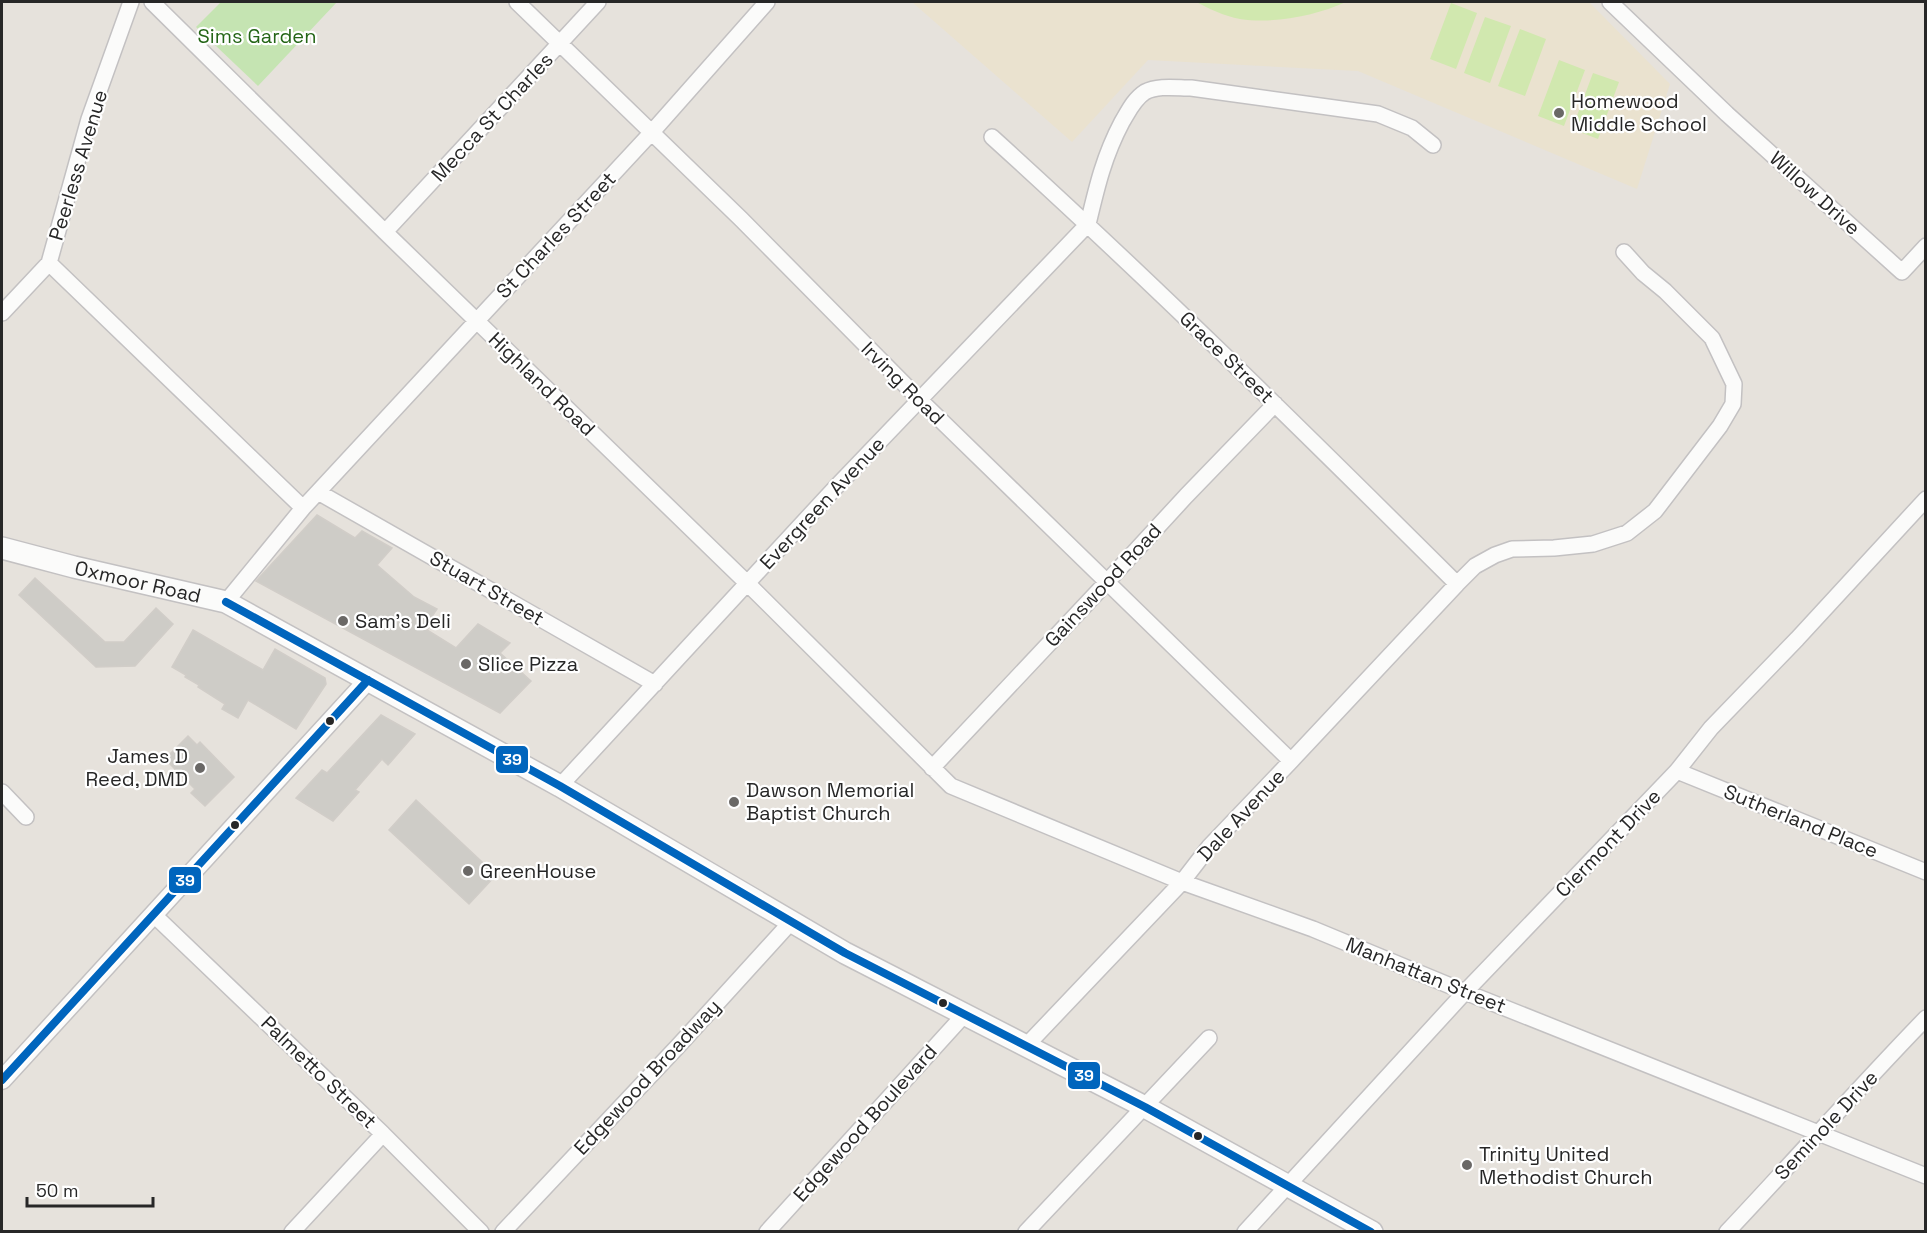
<svg xmlns="http://www.w3.org/2000/svg" width="1927" height="1233" viewBox="0 0 1927 1233" font-family="'Space Grotesk',sans-serif">
	<style>
		.education { fill: #eae2cf }
		.green { fill: #c5e4b2 }
		.pitch { fill: #d1e8af }
		.building { fill: #ceccc7; stroke: #d1cdc8; stroke-width: 1.5 }
		.lines { fill: none; stroke-linecap: round; stroke-linejoin: round }
		.minor-casing { stroke: #c3c1c2; stroke-width: 18 }
		.tertiary-casing { stroke: #c3c1c2; stroke-width: 21 }
		.secondary-casing { stroke: #c3c1c2; stroke-width: 24 }
		.minor { stroke: #fbfbfa; stroke-width: 15 }
		.tertiary { stroke: #fbfbfa; stroke-width: 18 }
		.secondary { stroke: #fbfbfa; stroke-width: 21 }
		.bus-1-casing { stroke: #fff; stroke-width: 12 }
		.bus-1 { stroke: #0065bd; stroke-width: 8 }
		.poi-dot { fill: #6a6866; stroke: #fff; stroke-width: 2 }
		.bus-dot { fill: #272727; stroke: #fff; stroke-width: 2 }
		.labels { text-anchor: middle; stroke-width: 4.5; stroke-linejoin: round; paint-order: stroke }
		.park-label { font-size: 20px; fill: #246516; stroke: #fff }
		.poi-label { font-size: 20px; fill: #272727; stroke: #fff; text-anchor: start }
		.street-label { font-size: 20px; fill: #272727; stroke: #fff }
		.line-badge { stroke: #fff; stroke-width: 2 }
		.badge-label { font-size: 16px; text-anchor: middle; font-weight: bold; fill: #fff }
	</style>
	<rect width="100%" height="100%" fill="#e6e2dc"/>
	<path class="education" d="M912,2h677l81,82 -33,105 -279,-118 -210,-11 -76,82z"/>
	<path class="green" d="M221,2h116l-79,84 -62,-59z"/>
	<path class="pitch" d="M1196,2h150c-31,14 -72,22 -106,17 -16,-3 -30,-10 -44,-17z
		M1451,3l26,10 -21,56 -26,-10z
		M1485,17l26,9 -21,57 -26,-10z
		M1520,29l26,10 -21,57 -27,-10z
		M1559,60l26,10 -21,56 -26,-10z
		M1593,73l26,9 -21,57 -26,-10z"/>
	<path class="building" d="M317,515l38,23 7,-7 30,17 -15,17 37,32 23,12 -7,10 4,3 -7,8 29,18 22,-24 32,19 -10,10 31,28 -31,32 -244,-132z
		M35,578l70,64h19l32,-34 17,16 -38,42 -39,1 -77,-72z
		M193,630l70,40 12,-21 50,29 1,6 -30,45 -48,-29 -10,18 -16,-9 3,-5 -27,-17 1,-2 -14,-8 1,-2 -14,-8z
		M381,715l34,19 -27,31 -6,-6 -27,31 4,2 -26,29 -37,-23 26,-28 5,3z
		M188,736l9,9 3,-3 34,35 -29,29 -14,-13 4,-4 -30,-30z
		M416,800l80,75 -27,29 -80,-74z"/>
	<g class="lines">
		<defs>
			<path id="minor" d="M152,2l233,230 362,351 204,203 231,96 131,47 152,63 461,184
				M517,2l224,217 179,181 371,361
				M1610,2l117,112 175,158 24,-26
				M992,137c159,144 312,295 465,447
				M1088,224c9,-38 16,-68 34,-102 6,-10 12,-23 23,-30 13,-7 32,-4 46,-4l187,26 34,14 21,17
				M385,232l213,-230
				M49,263l254,245
				M2,313l47,-50 40,-144 42,-117
				M318,492l337,192
				M226,602l77,-94 349,-376 115,-130
				M932,768l174,-185 80,-87 89,-92
				M1677,771l249,101
				M560,786l275,-298 253,-264
				M2,792l24,25
				M154,915l229,219 98,98
				M1026,1046l156,-164 27,-35 82,-86 166,-177 18,-18 20,-11 17,-6 42,-1 39,-4 34,-11 28,-22 65,-85 13,-22 1,-20 -22,-46 -47,-47 -22,-18 -19,-21
				M292,1232l91,-98
				M503,1232l177,-188 111,-122
				M767,1232l197,-217
				M1026,1232l183,-194
				M1245,1232l220,-240 212,-221 34,-43 86,-89 129,-140
				M1727,1232c67,-71 131,-144 199,-214"/>
			<path id="tertiary" d="M2,1080l366,-400"/>
			<g id="secondary">
				<path id="s1" d="M2,548l72,19 152,35 334,184 285,167 300,154 227,125"/>
			</g>
		</defs>
		<use href="#minor" class="minor-casing"/>
		<use href="#tertiary" class="tertiary-casing"/>
		<use href="#secondary" class="secondary-casing"/>
		<use href="#minor" class="minor"/>
		<use href="#tertiary" class="tertiary"/>
		<use href="#secondary" class="secondary"/>
		<defs>
			<path id="bus-1" d="M226,602l334,184 285,167 300,154 226,125
				M2,1080l366,-400"/>
		</defs>
		<use href="#bus-1" class="bus-1-casing"/>
		<use href="#bus-1" class="bus-1"/>
	</g>
	<g class="poi-dot">
		<circle cx="1559" cy="113" r="6"/>
		<circle cx="343" cy="621" r="6"/>
		<circle cx="466" cy="664" r="6"/>
		<circle cx="200" cy="768" r="6"/>
		<circle cx="734" cy="802" r="6"/>
		<circle cx="468" cy="871" r="6"/>
		<circle cx="1467" cy="1165" r="6"/>
	</g>
	<g class="bus-dot">
		<circle cx="330" cy="721" r="5"/>
		<circle cx="235" cy="825" r="5"/>
		<circle cx="943" cy="1003" r="5"/>
		<circle cx="1198" cy="1136" r="5"/>
	</g>
	<g class="labels">
		<g class="park-label">
			<text x="257" y="43">Sims Garden</text>
		</g>
		<g class="poi-label">
			<text x="1571" y="108">Homewood<tspan x="1571" dy="23">Middle School</tspan></text>
			<text x="355" y="628">Sam's Deli</text>
			<text x="478" y="671">Slice Pizza</text>
			<text x="188" y="763" text-anchor="end">James D<tspan x="188" dy="23">Reed, DMD</tspan></text>
			<text x="746" y="797">Dawson Memorial<tspan x="746" dy="23">Baptist Church</tspan></text>
			<text x="480" y="878">GreenHouse</text>
			<text x="1479" y="1161">Trinity United<tspan x="1479" dy="23">Methodist Church</tspan></text>
		</g>
		<g class="street-label">
			<text transform="translate(492 117) rotate(-47)" y="7">Mecca St Charles</text>
			<text transform="translate(78 165) rotate(-73)" y="7">Peerless Avenue</text>
			<text transform="translate(1815 193) rotate(42)" y="7">Willow Drive</text>
			<text transform="translate(556 235) rotate(-47)" y="7">St Charles Street</text>
			<text transform="translate(1227 357) rotate(44)" y="7">Grace Street</text>
			<text transform="translate(903 383) rotate(45)" y="7">Irving Road</text>
			<text transform="translate(542 384) rotate(44)" y="7">Highland Road</text>
			<text transform="translate(822 503) rotate(-47)" y="7">Evergreen Avenue</text>
			<text dy="7" stroke="none"><textPath href="#s1" startOffset="140">Oxmoor Road</textPath></text>
			<text transform="translate(1103 585) rotate(-47)" y="7">Gainswood Road</text>
			<text transform="translate(487 588) rotate(30)" y="7">Stuart Street</text>
			<text transform="translate(1241 815) rotate(-47)" y="7">Dale Avenue</text>
			<text transform="translate(1801 821) rotate(22)" y="7">Sutherland Place</text>
			<text transform="translate(1608 843) rotate(-46)" y="7">Clermont Drive</text>
			<text transform="translate(1426 975) rotate(22)" y="7">Manhattan Street</text>
			<text transform="translate(319 1072) rotate(44)" y="7">Palmetto Street</text>
			<text transform="translate(647 1077) rotate(-47)" y="7">Edgewood Broadway</text>
			<text transform="translate(865 1123) rotate(-48)" y="7">Edgewood Boulevard</text>
			<text transform="translate(1826 1125) rotate(-47)" y="7">Seminole Drive</text>
		</g>
	</g>
	<g class="line-badge">
		<rect x="495" y="745" width="34" height="29" rx="6" fill="#0065bd"/>
		<rect x="168" y="866" width="34" height="28" rx="6" fill="#0065bd"/>
		<rect x="1067" y="1061" width="34" height="29" rx="6" fill="#0065bd"/>
	</g>
	<g class="badge-label">
		<text x="512" y="765">39</text>
		<text x="185" y="886">39</text>
		<text x="1084" y="1081">39</text>
	</g>
	<rect width="1927" height="1233" fill="none" stroke="#272727" stroke-width="6"/>
	<path d="M27 1197v9h126v-9" fill="none" stroke="#272727" stroke-width="3"/>
	<text x="36" y="1197" font-size="18" fill="#272727" stroke="#ffffff" stroke-width="4.5" paint-order="stroke">50 m</text>
</svg>
